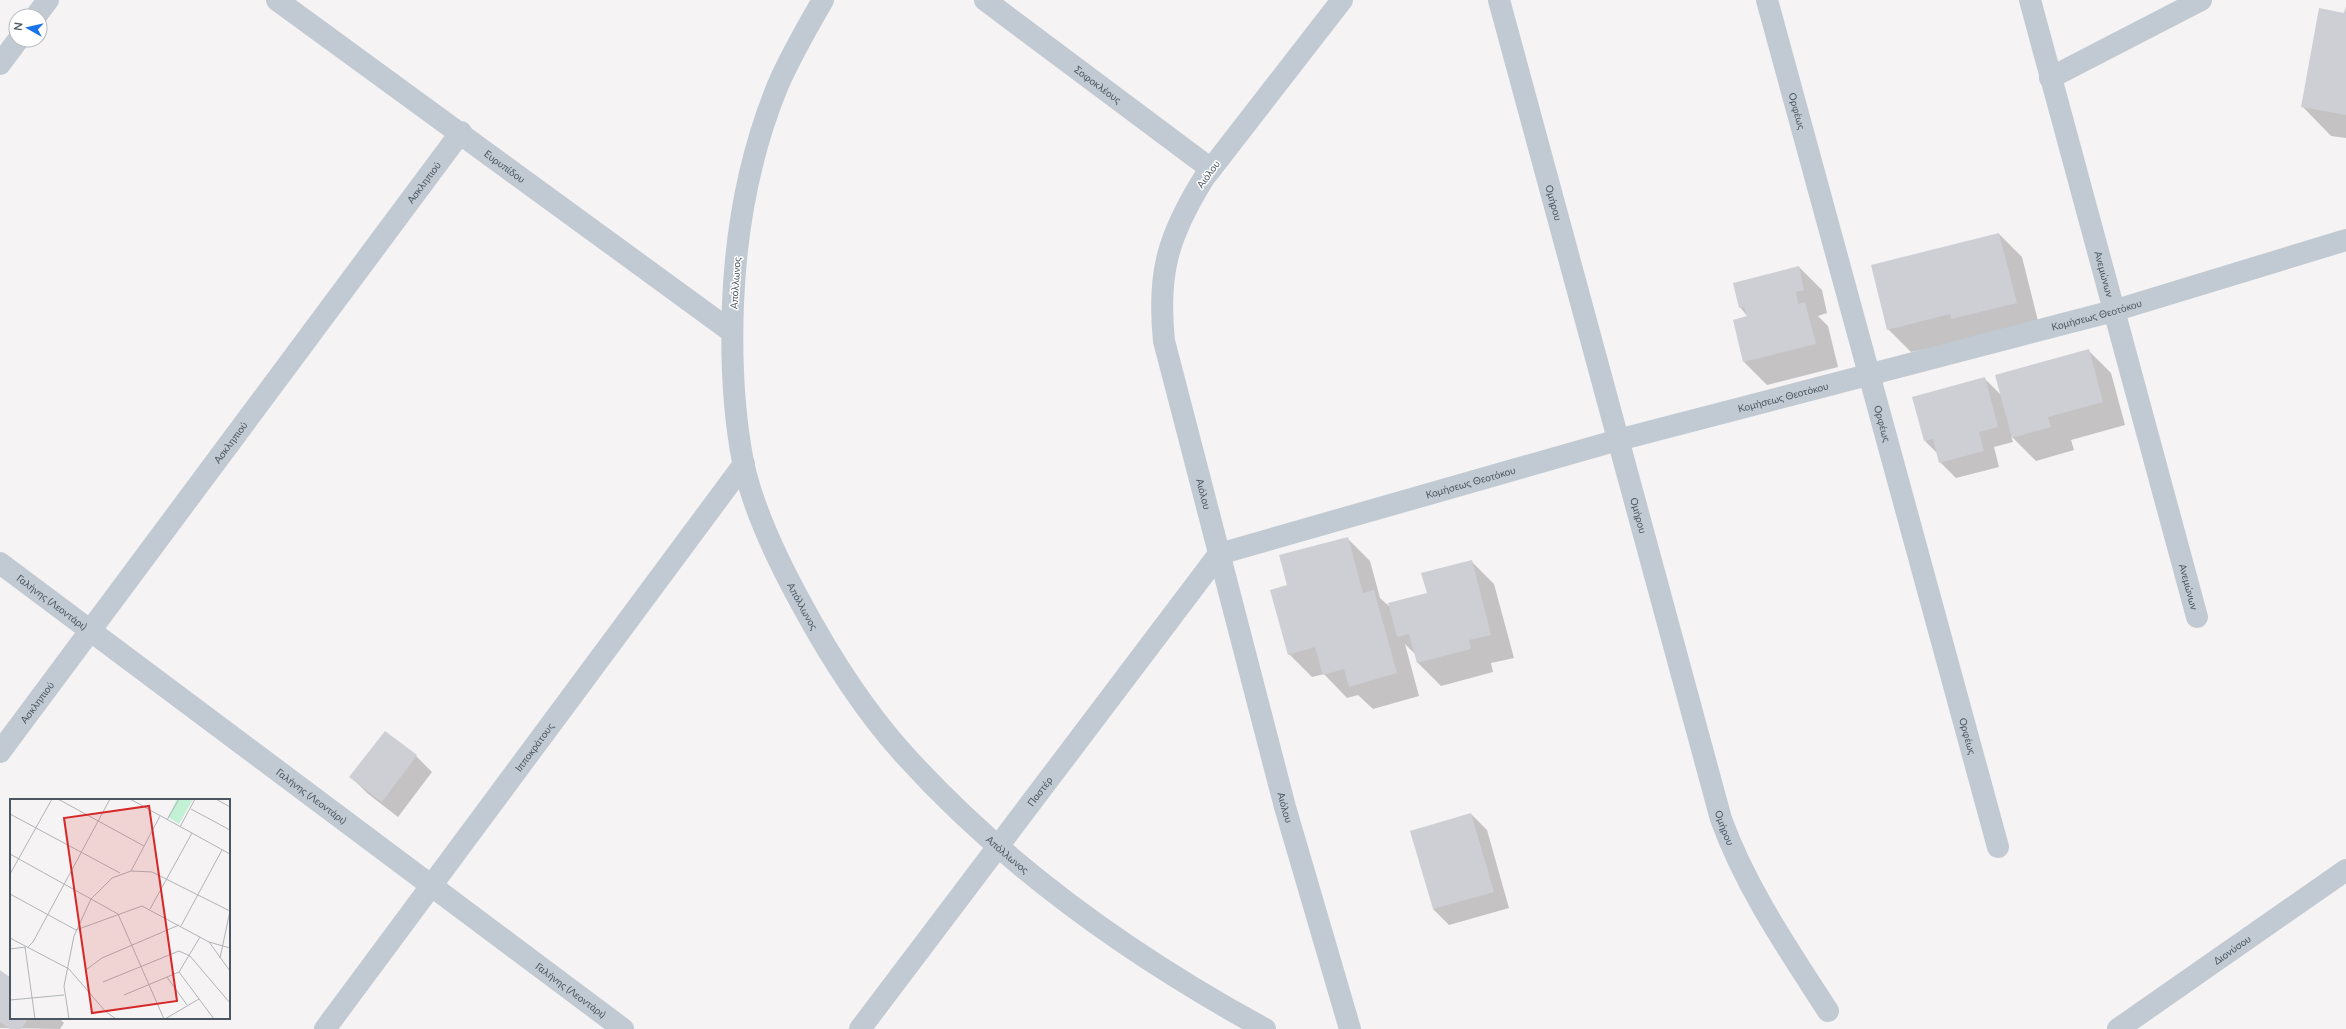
<svg xmlns="http://www.w3.org/2000/svg" width="2346" height="1029" viewBox="0 0 2346 1029" font-family="Lato,sans-serif">
	<style>
		.shadow { fill: #0003 }
		.building { fill: #cdcfd5 }
		.lines { fill: none; stroke-linecap: round; stroke-linejoin: round }
		.minor { stroke: #c1cad2; stroke-width: 22 }
		.labels { text-anchor: middle; stroke-width: 3; stroke-linejoin: round; paint-order: stroke }
		.street-label { font-size: 10px; fill: #4a5661; stroke: #fff }
		.inset-road { fill: none; stroke: #b1b4b9; stroke-width: 1 }
		.view { fill: #d62828; fill-opacity: 0.15; stroke: #d62828; stroke-width: 2 }
		.inset-edge { fill: none; stroke: #4a5661; stroke-width: 2 }
	</style>
	<rect width="100%" height="100%" fill="#f5f3f3"/>
	<path class="shadow" d="M2346,8v130l-15,-2 -29,-30z
		M1999,234l23,23 17,68 -128,27 -23,-23z
		M1799,267l23,23 5,23 -9,3 10,10 10,41 -71,18 -23,-23 4,-45 -8,-10z
		M2088,350l23,23 14,52 -54,15 3,10 -38,11 -25,-25 2,6 -19,5 5,20 -43,11 -16,-16 -3,-9 -12,-12 60,-62 16,16z
		M1347,538l23,23 10,37 10,9 38,-13 43,-33 23,23 20,74 -23,5 2,9 -52,14 -23,-23 -2,-8 -11,-11 14,52 -46,13 -15,-14 -11,3 -23,-24 -12,3 -23,-23 -1,-68z
		M416,756l16,16 -34,45 -31,-24 -16,-16z
		M1471,814l16,16 22,78 -60,17 -16,-16z
		M0,971l11,8v39h48l5,5 -4,6 -60,-1z"/>
	<path class="building" d="M2346,7v108l-45,-8 18,-99 25,5z
		M1999,233l18,70 -66,16 -1,-5 -63,16 -16,-65z
		M1799,266l5,24 -8,2 2,12 7,-2 11,42 -73,18 -10,-42 14,-4 -3,-9 -5,1 -6,-25z
		M2089,349l14,53 -55,15 3,10 -39,11 -17,-63z
		M1985,377l13,50 -19,5 5,19 -45,12 -6,-24 -9,2 -12,-44z
		M1348,537l15,56 11,-3 23,83 -48,14 -5,-18 -21,6 -8,-28 -27,8 -18,-65 17,-5 -8,-30z
		M1472,560l19,75 -22,5 2,9 -54,14 -8,-29 -12,3 -9,-34 39,-10 -6,-20z
		M385,731l32,24 -35,47 -33,-25z
		M1471,813l23,79 -61,17 -23,-78z
		M0,970l11,8v40h18l-8,11h-11l-10,-7z"/>
	<g class="lines">
		<g class="minor">
			<path id="s1" d="M277,0l455,332"/>
			<path id="s2" d="M823,0c-16,28 -32,55 -45,85 -28,68 -42,144 -45,218 -2,52 0,107 10,159 10,47 35,99 58,141 28,52 60,103 100,148 102,114 230,205 364,278"/>
			<path id="s3" d="M985,0l226,169"/>
			<path id="s4" d="M1342,0l-138,178c-36,58 -47,95 -40,163l121,466 65,222"/>
			<path id="s5" d="M1499,0l222,819c25,69 67,130 107,192"/>
			<path id="s6" d="M1767,0l231,847"/>
			<path id="s7" d="M2030,0l167,617"/>
			<path d="M36,16l12,-16"/>
			<path d="M0,64l18,-24"/>
			<path d="M2050,78l151,-78"/>
			<path id="s8" d="M0,563l623,466"/>
			<path id="s9" d="M0,752l461,-620"/>
			<path id="s10" d="M325,1029l419,-565"/>
			<path id="s11" d="M860,1029l359,-475 399,-114 495,-129 233,-71"/>
			<path id="s12" d="M2118,1029l228,-159"/>
		</g>
	</g>
	<g class="labels">
		<g class="street-label">
			<text dy="4" stroke="none"><textPath href="#s3" startOffset="141">Σοφοκλέους</textPath></text>
			<text dy="4" stroke="none"><textPath href="#s6" startOffset="115">Ορφέως</textPath></text>
			<text dy="4" stroke="none"><textPath href="#s1" startOffset="282">Ευρυπίδου</textPath></text>
			<text transform="translate(1208 174) rotate(-54)" y="4">Αιόλου</text>
			<text dy="4" stroke="none"><textPath href="#s9" startOffset="710">Ασκληπιού</textPath></text>
			<text dy="4" stroke="none"><textPath href="#s5" startOffset="210">Ομήρου</textPath></text>
			<text dy="4" stroke="none"><textPath href="#s7" startOffset="284">Ανεμώνων</textPath></text>
			<text transform="translate(735 283) rotate(-86)" y="4">Απόλλωνος</text>
			<text dy="4" stroke="none"><textPath href="#s11" startOffset="1505">Κομήσεως Θεοτόκου</textPath></text>
			<text dy="4" stroke="none"><textPath href="#s11" startOffset="1181">Κομήσεως Θεοτόκου</textPath></text>
			<text dy="4" stroke="none"><textPath href="#s6" startOffset="439">Ορφέως</textPath></text>
			<text dy="4" stroke="none"><textPath href="#s9" startOffset="386">Ασκληπιού</textPath></text>
			<text dy="4" stroke="none"><textPath href="#s11" startOffset="857">Κομήσεως Θεοτόκου</textPath></text>
			<text dy="4" stroke="none"><textPath href="#s4" startOffset="555">Αιόλου</textPath></text>
			<text dy="4" stroke="none"><textPath href="#s5" startOffset="534">Ομήρου</textPath></text>
			<text dy="4" stroke="none"><textPath href="#s7" startOffset="608">Ανεμώνων</textPath></text>
			<text dy="4" stroke="none"><textPath href="#s8" startOffset="65">Γαλήνης (Λεοντάρι)</textPath></text>
			<text dy="4" stroke="none"><textPath href="#s2" startOffset="636">Απόλλωνος</textPath></text>
			<text dy="4" stroke="none"><textPath href="#s9" startOffset="62">Ασκληπιού</textPath></text>
			<text dy="4" stroke="none"><textPath href="#s6" startOffset="763">Ορφέως</textPath></text>
			<text dy="4" stroke="none"><textPath href="#s10" startOffset="351">Ιπποκράτους</textPath></text>
			<text dy="4" stroke="none"><textPath href="#s11" startOffset="298">Παστέρ</textPath></text>
			<text dy="4" stroke="none"><textPath href="#s8" startOffset="389">Γαλήνης (Λεοντάρι)</textPath></text>
			<text dy="4" stroke="none"><textPath href="#s4" startOffset="879">Αιόλου</textPath></text>
			<text dy="4" stroke="none"><textPath href="#s5" startOffset="858">Ομήρου</textPath></text>
			<text dy="4" stroke="none"><textPath href="#s2" startOffset="960">Απόλλωνος</textPath></text>
			<text dy="4" stroke="none"><textPath href="#s12" startOffset="139">Διονύσου</textPath></text>
			<text dy="4" stroke="none"><textPath href="#s8" startOffset="713">Γαλήνης (Λεοντάρι)</textPath></text>
		</g>
	</g>
	<g transform="translate(10 799)">
		<rect width="220" height="220" fill="#f5f3f3"/>
		<path d="M167,0h16l-14,25 -11,-7z" fill="#c3f1d5"/>
		<path class="inset-road" d="M48,0l86,47M120,0l100,55M206,0l14,8M181,10l39,21M0,15l110,59M157,21l12,-21M170,28l15,-28M0,55l108,60 46,105M121,72l29,-55M0,75l42,-75M0,95l66,36M140,110l42,-76M171,127l41,-76M66,131l66,-24 67,36 21,6M0,139l59,31 36,42 11,8M199,143l21,29M15,148l10,72M18,148l5,-5 77,-143M0,150l16,-2M210,159l10,-47M77,170l15,-11 77,-33M169,173l35,47M157,178l20,28M93,183l76,-31 11,5 40,47M114,196l55,-23 21,-35M0,201l54,-5M59,220l-5,-33 10,-50 17,-37 21,-21 19,-7 21,1 78,39M155,220l34,-20"/>
		<path class="view" d="M139,7l28,195 -85,12 -28,-195z"/>
		<rect width="220" height="220" class="inset-edge"/>
	</g>
	<g transform="translate(28 28) rotate(278)"><circle r="19" fill="#ffffff" stroke="#b7bbc0"/>
	<path d="M0-3L7 15L0 10L-7 15Z" fill="#1a73e8"/>
	<text y="-6" font-size="11" font-weight="bold" text-anchor="middle" fill="#4a5661">N</text>
	</g>
</svg>
